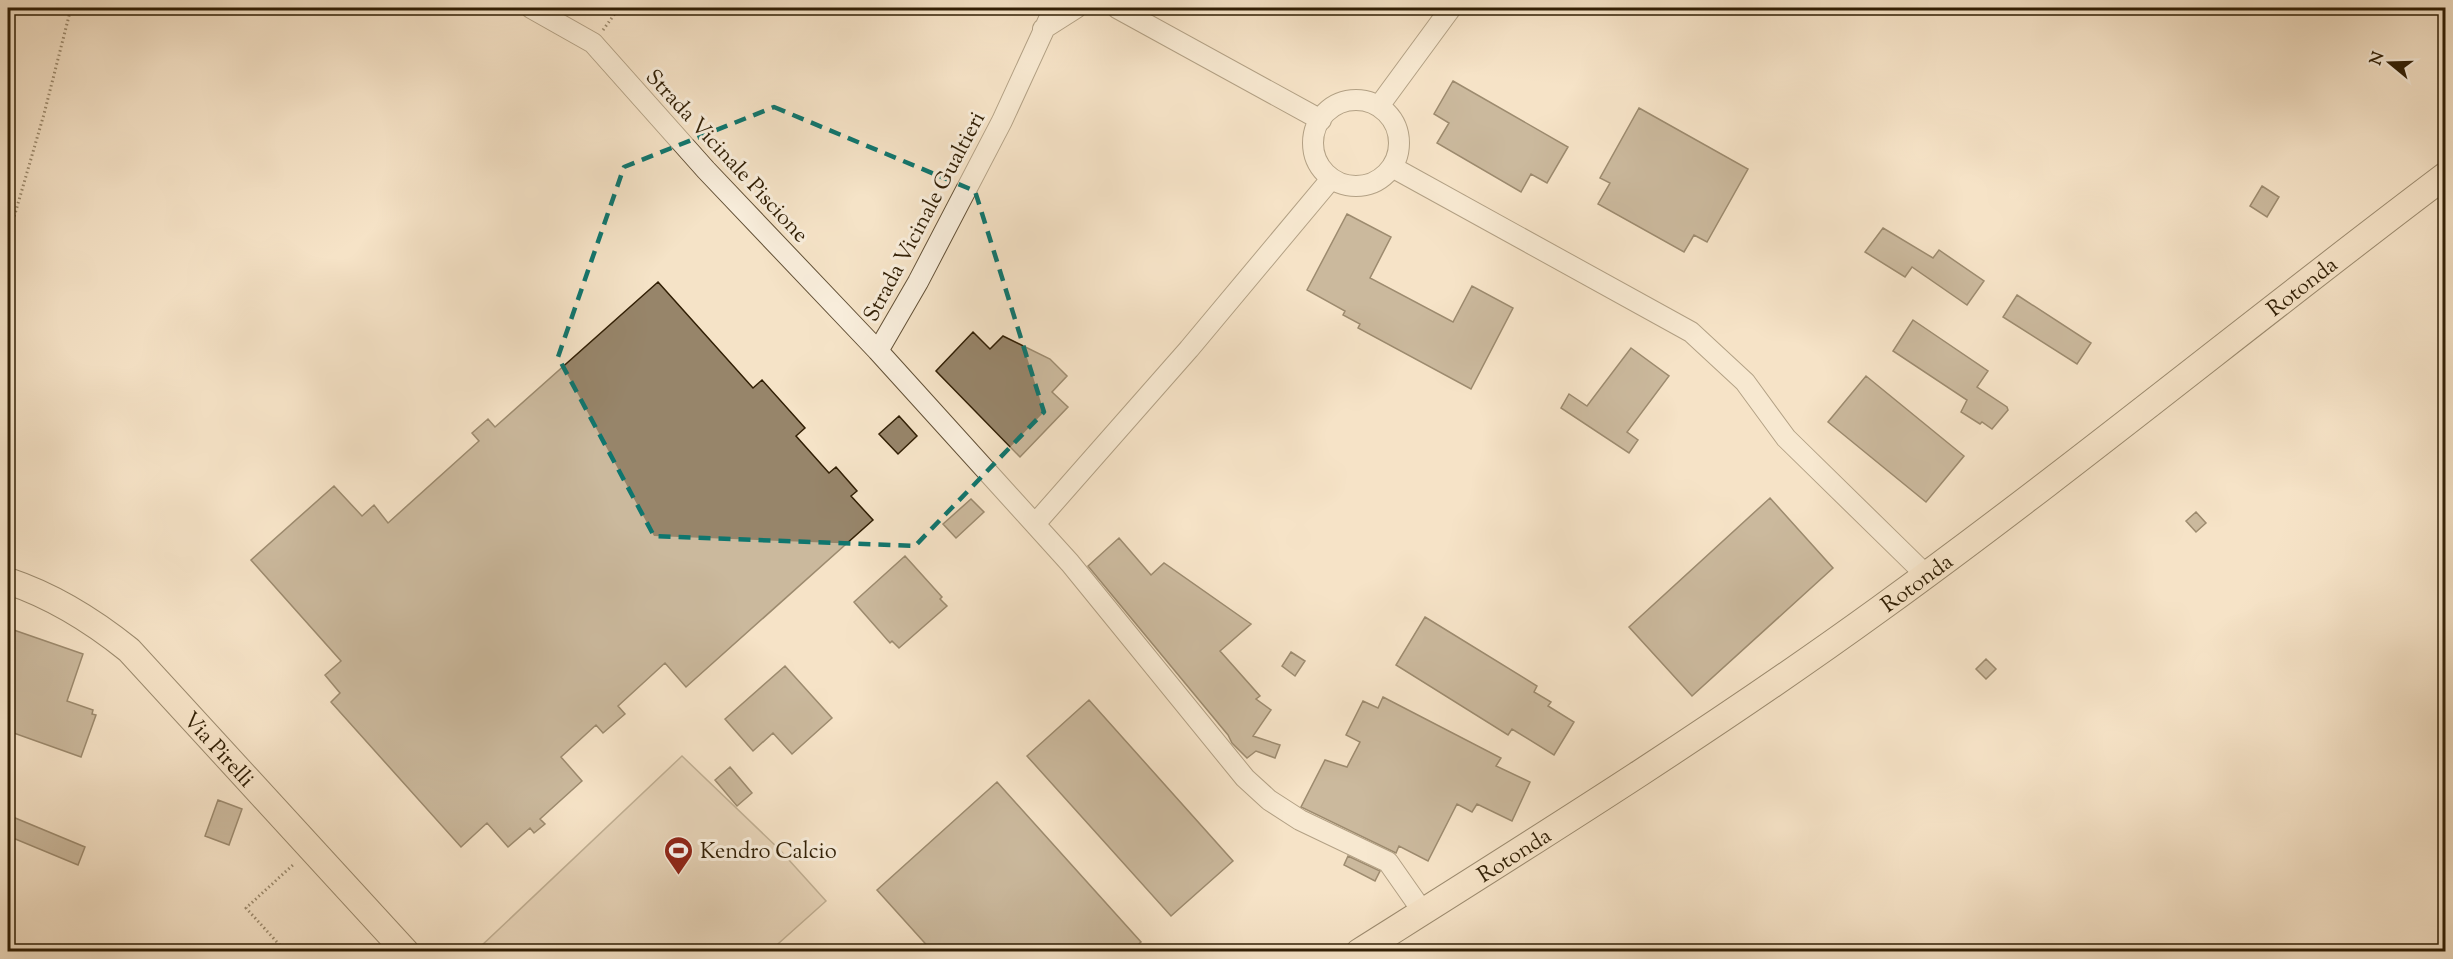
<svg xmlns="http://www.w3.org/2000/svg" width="2453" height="959" viewBox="0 0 2453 959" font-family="'Sorts Mill Goudy',serif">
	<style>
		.green { fill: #d4c2a6; stroke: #827056; stroke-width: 1.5 }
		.building { fill: #97856a; stroke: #311f05; stroke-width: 1.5 }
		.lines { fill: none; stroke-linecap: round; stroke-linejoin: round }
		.minor-casing { stroke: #625036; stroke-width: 22 }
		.major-casing { stroke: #311f05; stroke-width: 28 }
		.path { stroke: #311f05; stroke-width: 3; stroke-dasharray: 1.5 3; stroke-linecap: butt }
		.minor { stroke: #f8eddb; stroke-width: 20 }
		.major { stroke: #f5e3c7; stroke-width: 26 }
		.marked { fill: none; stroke: #0f766e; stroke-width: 4.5; stroke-dasharray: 12 8; stroke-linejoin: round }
		.labels { text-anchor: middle; stroke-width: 6; stroke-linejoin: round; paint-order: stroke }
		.street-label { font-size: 22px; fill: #311f05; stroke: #f8eddb }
		.poi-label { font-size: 22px; fill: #311f05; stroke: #f8eddb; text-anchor: start }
	</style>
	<rect width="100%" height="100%" fill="#f5e3c7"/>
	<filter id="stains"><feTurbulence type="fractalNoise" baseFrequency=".00333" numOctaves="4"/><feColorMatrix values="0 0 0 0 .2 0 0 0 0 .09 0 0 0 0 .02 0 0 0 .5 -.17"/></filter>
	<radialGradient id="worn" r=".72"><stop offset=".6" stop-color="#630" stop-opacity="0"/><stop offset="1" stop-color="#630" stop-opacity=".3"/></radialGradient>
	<path class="green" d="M682,756l97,93 47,52 -56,50h-289l-3,-2z"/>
	<path class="building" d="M1453,81l115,66 -21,36 -16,-9 -10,18 -84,-49 12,-20 -15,-9z
		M1639,108l109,61 -41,73 -13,-7 -10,17 -86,-48 12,-21 -10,-5z
		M2262,186l17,11 -12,20 -17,-11z
		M1347,214l44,23 -21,41 83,44 19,-36 41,22 -42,81 -113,-61 2,-4 -17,-9 2,-4 -38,-21z
		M1883,228l50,30 6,-8 45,31 -17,24 -55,-38 -7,10 -40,-25z
		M658,282l95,106 9,-8 43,48 -9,8 33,37 7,-6 21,24 -6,5 22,24 -187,167 -21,-24 -47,43 7,8 -22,19 -7,-8 -35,32 21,24 -42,38 5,5 -11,9 -4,-5 -22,19 -21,-24 -26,24 -130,-145 9,-9 -15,-18 16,-14 -90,-101 83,-74 28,30 12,-11 14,18 91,-82 -7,-8 16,-14 7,8z
		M2017,295l74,48 -14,21 -74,-47z
		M1913,320l75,51 -11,16 30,20 1,3 -16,19 -10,-7 -2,2 -19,-12 6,-12 -74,-49z
		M973,332l17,17 13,-13 47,23 17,17 -15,16 16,15 -48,50 -84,-86z
		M1631,348l38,28 -42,56 11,8 -9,13 -68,-45 8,-14 18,12z
		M1866,376l98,80 -38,46 -98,-80z
		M899,416l18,20 -19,18 -19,-20z
		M1770,498l63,70 -141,128 -63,-69z
		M971,499l13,13 -28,26 -13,-14z
		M2196,512l10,11 -10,9 -10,-11z
		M1119,538l32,37 13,-12 87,61 -31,27 40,45 -4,3 15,11 -18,26 27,9 -5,13 -19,-7 -9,7 -15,-15 -4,-8 -140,-169z
		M905,556l37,41 -2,2 7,7 -48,42 -7,-7 -2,2 -36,-41z
		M1425,617l112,69 -3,6 17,10 -3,4 26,16 -20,33 -42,-26 -4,6 -112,-70z
		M8,628l75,26 -16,47 26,9 -1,4 4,1 -15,42 -73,-26z
		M1291,652l14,9 -10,15 -13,-10z
		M1986,659l10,10 -10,10 -10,-10z
		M785,666l47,52 -40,36 -19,-21 -20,18 -28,-32z
		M1383,697l118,61 -5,8 34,16 -18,39 -35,-17 -5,8 -15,-8 -29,57 -29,-15 -3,7 -95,-46 24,-47 22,7 13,-25 -14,-7 17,-34 15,7z
		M1089,700l144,161 -62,55 -144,-160z
		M730,767l22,26 -15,13 -22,-26z
		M997,782l144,160 -10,9h-199l-55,-61z
		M218,800l24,9 -13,36 -24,-9z
		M8,815l77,32 -7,18 -70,-29z
		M1348,856l32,15 -5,10 -31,-16z"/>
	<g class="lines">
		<defs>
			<path id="minor" d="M531,8l62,35 113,127 172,181
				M1054,8l-52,113 -84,161 -40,69 192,212 175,215 24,22 31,20 88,42 35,50
				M1117,8l204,112
				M1043,29l33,-21
				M1313 143a43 43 0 1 1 86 0a43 43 0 1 1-86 0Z
				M1379,106l72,-98
				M1392,167l299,165 54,50 41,56 140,137
				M1035,524l154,-175 142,-170"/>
			<g id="major">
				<path id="s1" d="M8,581c45,15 85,40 121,69l277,302"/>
				<path id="s2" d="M1359,952c176,-111 354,-222 522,-344 192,-139 375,-290 565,-433"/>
			</g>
		</defs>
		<use href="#minor" class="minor-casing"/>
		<use href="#major" class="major-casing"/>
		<path class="path" d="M603,30l16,-22
			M8,238l36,-124 27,-106
			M286,952l-40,-44 49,-45"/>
		<use href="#minor" class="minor"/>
		<use href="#major" class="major"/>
	</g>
	<path d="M0 0H2453V959H0ZM774,107l201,84 69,221 -129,134 -261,-10 -96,-179 66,-190z" fill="#f5e3c7" fill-opacity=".55" fill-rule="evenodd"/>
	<path class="marked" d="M774,107l201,84 69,221 -129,134 -261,-10 -96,-179 66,-190z"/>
	<defs>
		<symbol id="stadium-pin" viewBox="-11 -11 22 30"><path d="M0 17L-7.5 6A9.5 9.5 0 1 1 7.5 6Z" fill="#8f2418" stroke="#f8eddb"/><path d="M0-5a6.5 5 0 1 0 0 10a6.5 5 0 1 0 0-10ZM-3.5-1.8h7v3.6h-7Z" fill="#fff"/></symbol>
	</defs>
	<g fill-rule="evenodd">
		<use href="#stadium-pin" x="662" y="834" width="33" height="45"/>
	</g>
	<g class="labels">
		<g class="street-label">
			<text transform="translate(728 155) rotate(47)" y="8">Strada Vicinale Piscione</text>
			<text transform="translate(923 216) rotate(-62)" y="8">Strada Vicinale Gualtieri</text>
			<text dy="8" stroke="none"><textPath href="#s2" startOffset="1155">Rotonda</textPath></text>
			<text dy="8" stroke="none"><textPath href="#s2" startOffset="669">Rotonda</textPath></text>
			<text dy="8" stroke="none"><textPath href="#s1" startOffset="274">Via Pirelli</textPath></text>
			<text dy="8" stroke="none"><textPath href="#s2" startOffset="183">Rotonda</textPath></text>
		</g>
		<g class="poi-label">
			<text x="700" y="858">Kendro Calcio</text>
		</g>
	</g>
	<rect width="2453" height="959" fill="none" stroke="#f5e3c7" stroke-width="30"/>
	<rect x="9" y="9" width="2435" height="941" fill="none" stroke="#311f05" stroke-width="3"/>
	<rect x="15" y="15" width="2423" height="929" fill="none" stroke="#311f05" stroke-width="1.5"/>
	<g transform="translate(2390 63) rotate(289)" stroke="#f8eddb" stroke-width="4.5" paint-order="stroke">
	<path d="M0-4.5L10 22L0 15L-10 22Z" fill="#311f05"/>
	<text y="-9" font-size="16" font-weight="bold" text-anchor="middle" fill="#311f05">N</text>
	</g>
	<rect width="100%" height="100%" filter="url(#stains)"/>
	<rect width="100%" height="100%" fill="url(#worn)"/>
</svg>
